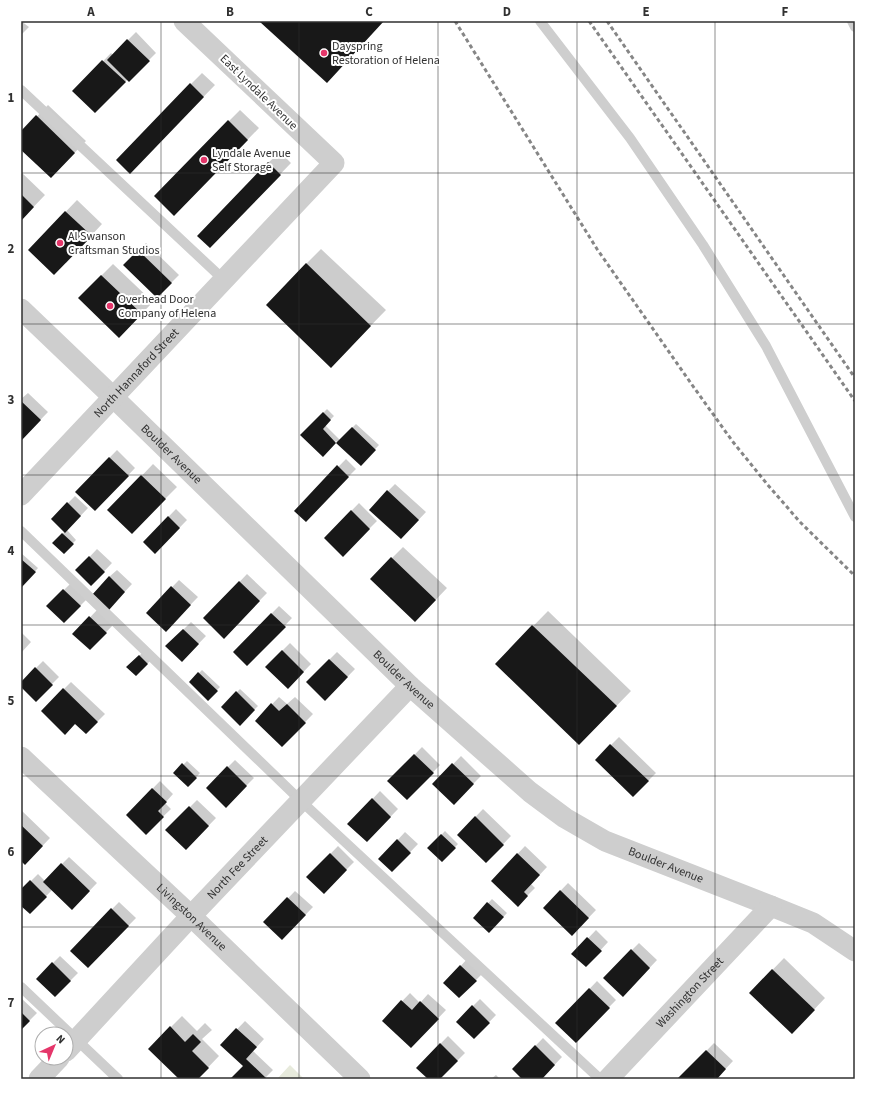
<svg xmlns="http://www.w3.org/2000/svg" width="876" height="1100" viewBox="0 0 876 1100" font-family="'Source Sans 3',sans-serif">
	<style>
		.green { fill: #e7eadc }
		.shadow { fill: #0003 }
		.building { fill: #181818 }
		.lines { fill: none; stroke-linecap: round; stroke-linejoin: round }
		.lane { stroke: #cecece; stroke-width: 10 }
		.street { stroke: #cecece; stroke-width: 21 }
		.rail { stroke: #868686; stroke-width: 3; stroke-dasharray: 4 3; stroke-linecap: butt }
		.grid { fill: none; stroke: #313131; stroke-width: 1; stroke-opacity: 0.55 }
		.poi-dot { fill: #e5366a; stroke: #fff; stroke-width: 1.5 }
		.labels { text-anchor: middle; stroke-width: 4; stroke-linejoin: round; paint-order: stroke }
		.poi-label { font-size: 12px; fill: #313131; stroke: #fff; text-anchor: start }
		.street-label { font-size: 12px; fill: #313131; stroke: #fff }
		.neatline { fill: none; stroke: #313131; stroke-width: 1.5 }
		.grid-label { font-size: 13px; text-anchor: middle; font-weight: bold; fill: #313131 }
	</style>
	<rect width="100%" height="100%" fill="#fff"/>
	<path class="green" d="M290,1065l14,14h-27z"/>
	<path class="shadow" d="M21,21l8,6 -8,8z
		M136,32l20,21 -27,27 -1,-1 -33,33 -21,-21 37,-38 2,2z
		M202,73l13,12 -74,76 50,-77z
		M48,105l38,36 -35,36 -30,-29v-15z
		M240,110l19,18 -73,75 43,-82z
		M280,152l11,11 -70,73 47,-73z
		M21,172l24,23 -24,25z
		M77,200l25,24 -36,39 -37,-13z
		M146,243l33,32 -22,22 -33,-32z
		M321,249l65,61 -40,41 -40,-87z
		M113,264l40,38 -34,35 -40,-39z
		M28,393l20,19 -27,28v-41z
		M327,409l7,7 -9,9 15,15 16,-16 23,21 -18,19 -25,-23 -13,14 -21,-20z
		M117,450l18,18 -40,42 -19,-18z
		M346,459l10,10 -51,51 -10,-9z
		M153,464l24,23 -34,34 -34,-11z
		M395,484l31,28 -17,18 -21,-39z
		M75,496l13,12 -21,22 9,10 -12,12 -10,-9 11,-12 -13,-12z
		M359,503l18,18 -34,34 -18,-17z
		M176,509l11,11 -32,33 -11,-11z
		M403,547l44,41 -20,21 -35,-51z
		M97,549l15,14 -20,21 -15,-14z
		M21,553l17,15 -17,19z
		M117,570l15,14 -16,17 -7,-24z
		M247,574l20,19 -43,44 -19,-19z
		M179,580l19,17 -32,33 -19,-17z
		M72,582l16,16 -24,24 -16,-16z
		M279,606l13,12 -45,47 -13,-13z
		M97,610l16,15 -23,24 -16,-15z
		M548,611l83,80 -37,38 -98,-65z
		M191,622l15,14 -24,25 -15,-15z
		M21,632l10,10 -10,11z
		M290,643l21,21 -23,24 -22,-21z
		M143,652l8,8 -15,15 -8,-8z
		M337,652l18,17 -30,31 -18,-18z
		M43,661l16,16 -23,23 -15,-14v-3z
		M202,670l18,17 -12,12 -18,-17z
		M71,682l34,32 -19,19 -11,-10 -33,-12z
		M240,689l18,17 -18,18 -18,-17z
		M279,697l8,7 8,-7 18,17 -31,32 -26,-25z
		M619,737l37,36 -23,23 -37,-36z
		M422,747l18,18 -33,34 -18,-18z
		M461,756l20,20 -27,27 -20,-19z
		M235,760l19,18 -28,28 -19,-18z
		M187,761l13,12 -12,13 -13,-13z
		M160,781l13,13 -8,9 6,6 -25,24 -19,-18z
		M380,791l18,18 -31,32 -18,-17z
		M197,800l19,18 -30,31 -19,-19z
		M483,809l28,27 -25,26 -28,-27z
		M21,810l29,28 -25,26 -4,-5z
		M445,831l13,13 -16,17 -13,-13z
		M405,832l13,12 -26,27 -12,-12z
		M338,846l16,16 -30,30 -16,-15z
		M525,846l22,21 -16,17 4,4 -17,17 -26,-24z
		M69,857l28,26 -25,26 -20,-19 -22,23 -9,-8v-14l17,-17 7,7z
		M568,883l28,27 -24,25 -28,-27z
		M295,891l18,16 -31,32 -17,-17z
		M492,899l15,14 -18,19 -15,-14z
		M119,902l17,16 -48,49 -17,-16z
		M596,930l12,12 -22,24 -13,-12z
		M639,943l18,17 -34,36 -19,-18z
		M60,956l18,17 -23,23 -18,-17z
		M468,958l15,15 -24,24 -14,-14z
		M784,958l41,40 -33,35 -42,-40z
		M597,981l19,19 -40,41 -19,-18z
		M410,993l10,10 8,-9 18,16 -35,37 -28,-26z
		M21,998l16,15 -16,16z
		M480,999l16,16 -22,23 -17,-16z
		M182,1016l15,15 8,-8 7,7 -10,9 17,17 -22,23h-17l-31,-30z
		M245,1021l19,18 -11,12 20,19 -9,9h-32l12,-13 -22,-21z
		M448,1036l17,17 -26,26h-10l-12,-11z
		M543,1038l19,19 -21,22h-17l-11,-10z
		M714,1043l19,18 -17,18h-37z
		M496,1075l4,4h-9z"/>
	<path class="building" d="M261,21h123l-57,62 -67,-61z
		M127,39l23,22 -21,21 -22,-22z
		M102,60l24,22 -31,31 -23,-22z
		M190,83l14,14 -74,77 -14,-14z
		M36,115l39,38 -24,25 -30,-28v-19z
		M228,120l20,20 -74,76 -20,-20z
		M268,162l13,13 -71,73 -13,-12z
		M21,194l13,13 -13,14z
		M65,211l27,25 -38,39 -26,-25z
		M138,250l34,33 -15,15 -34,-33z
		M306,263l65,63 -40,42 -65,-63z
		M101,275l41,39 -23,24 -41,-40z
		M21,401l20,19 -20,21z
		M323,412l8,8 -8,9 13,14 16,-16 24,23 -15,16 -25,-23 -13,14 -23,-22z
		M109,457l20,19 -34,35 -20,-19z
		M337,465l12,12 -43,45 -12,-11z
		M141,475l25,24 -34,35 -25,-24z
		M387,490l32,30 -18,19 -32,-29z
		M67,502l14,14 -16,17 -14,-14z
		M351,510l19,19 -27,28 -19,-19z
		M168,516l12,12 -25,26 -12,-12z
		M62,533l12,11 -10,10 -12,-11z
		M89,556l16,16 -14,14 -16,-16z
		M391,557l45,43 -21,22 -45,-43z
		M21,559l15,13 -15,16z
		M109,576l16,16 -16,18 -17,-15z
		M239,581l21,20 -36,38 -21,-21z
		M171,586l20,19 -25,27 -20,-19z
		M63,589l18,17 -17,17 -18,-17z
		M271,613l15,14 -39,39 -14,-14z
		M89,616l18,17 -17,17 -18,-16z
		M532,625l85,81 -38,39 -84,-81z
		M183,629l16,15 -17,18 -17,-16z
		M282,650l22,22 -16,17 -23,-22z
		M139,655l9,9 -12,12 -10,-9z
		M329,659l19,18 -23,24 -19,-19z
		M35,667l18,18 -17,17 -15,-15v-5z
		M198,672l20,19 -10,10 -19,-19z
		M63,688l35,34 -12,12 -11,-10 -10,11 -24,-24z
		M236,691l19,19 -15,16 -19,-19z
		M271,703l8,8 8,-7 19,19 -24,24 -27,-26z
		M610,744l39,37 -16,16 -38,-37z
		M414,754l20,19 -27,27 -20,-19z
		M182,763l15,15 -9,9 -15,-14z
		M452,763l22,21 -20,21 -22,-21z
		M227,766l20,20 -21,22 -20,-20z
		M152,788l15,14 -9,9 6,6 -18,18 -20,-20z
		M372,798l19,19 -24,25 -20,-18z
		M189,806l20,20 -23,24 -21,-20z
		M475,816l29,29 -18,18 -29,-28z
		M21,825l22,21 -18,19 -4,-4z
		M441,834l15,14 -14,14 -15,-14z
		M397,839l14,14 -19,19 -14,-13z
		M330,853l17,17 -23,24 -18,-17z
		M517,853l23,22 -16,17 4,4 -10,11 -27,-26z
		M61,863l29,28 -18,19 -29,-28z
		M30,880l17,17 -17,17 -9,-8v-17z
		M560,890l29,28 -17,18 -29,-28z
		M287,897l19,18 -24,25 -19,-18z
		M487,902l17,15 -15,16 -16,-15z
		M111,908l18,18 -41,42 -18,-17z
		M587,937l15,14 -16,16 -15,-13z
		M631,949l19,19 -27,29 -20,-19z
		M52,962l19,19 -16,16 -19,-18z
		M460,965l17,16 -18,17 -16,-15z
		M772,969l43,41 -23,24 -43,-41z
		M589,988l21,20 -34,35 -21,-20z
		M401,1000l11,10 8,-9 19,18 -28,29 -29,-27z
		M472,1005l18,18 -16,16 -18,-17z
		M21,1012l9,9 -9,9z
		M170,1026l15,16 8,-8 8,8 -9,9 17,17 -11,11h-19l-31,-30z
		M236,1028l21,19 -11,12 20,19 -1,1h-35l13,-13 -23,-21z
		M440,1043l18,18 -18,18h-12l-12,-11z
		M535,1045l20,20 -13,14h-20l-10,-10z
		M706,1050l20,19 -9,10h-40z"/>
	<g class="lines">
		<path class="lane" d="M540,21l90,117 73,107 63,101 89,171
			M852,21l3,6
			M21,90l203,190
			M21,531l280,270 299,278
			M21,987l97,92"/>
		<g class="street">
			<path id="s1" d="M21,309l92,88 297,289 120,106 35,26 40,23 166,65 42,17 42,28"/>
			<path id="s2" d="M21,495l313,-332 -150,-142"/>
			<path id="s3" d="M21,757l170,159 169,163"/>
			<path id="s4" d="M66,1051l125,-135 219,-230"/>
			<path d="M39,1079l20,-21"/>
			<path id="s5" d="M608,1079l163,-173"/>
		</g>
		<path class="rail" d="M455,21l142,228 98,140 38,53 34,42 33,38 55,54
			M589,21l266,380
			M607,21l248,357"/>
	</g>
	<path class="grid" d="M161,21v1058M299,21v1058M438,21v1058M577,21v1058M715,21v1058M21,173h834M21,324h834M21,475h834M21,625h834M21,776h834M21,927h834"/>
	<g class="poi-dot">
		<circle cx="324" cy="53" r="4"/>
		<circle cx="204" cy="160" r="4"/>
		<circle cx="60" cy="243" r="4"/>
		<circle cx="110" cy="306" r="4"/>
	</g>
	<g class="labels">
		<g class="poi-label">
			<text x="332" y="50">Dayspring<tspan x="332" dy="14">Restoration of Helena</tspan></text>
			<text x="212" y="157">Lyndale Avenue<tspan x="212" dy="14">Self Storage</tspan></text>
			<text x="68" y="240">Al Swanson<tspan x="68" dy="14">Craftsman Studios</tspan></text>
			<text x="118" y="303">Overhead Door<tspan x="118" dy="14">Company of Helena</tspan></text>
		</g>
		<g class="street-label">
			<text transform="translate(259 92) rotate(44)" y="4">East Lyndale Avenue</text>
			<text dy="4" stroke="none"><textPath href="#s2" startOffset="168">North Hannaford Street</textPath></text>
			<text dy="4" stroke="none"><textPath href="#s1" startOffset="209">Boulder Avenue</textPath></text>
			<text dy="4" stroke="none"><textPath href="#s1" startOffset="533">Boulder Avenue</textPath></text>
			<text dy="4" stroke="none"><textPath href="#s1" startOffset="857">Boulder Avenue</textPath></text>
			<text dy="4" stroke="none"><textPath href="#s4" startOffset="251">North Fee Street</textPath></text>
			<text dy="4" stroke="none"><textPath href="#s3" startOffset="234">Livingston Avenue</textPath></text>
			<text dy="4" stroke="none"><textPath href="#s5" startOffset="119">Washington Street</textPath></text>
		</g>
	</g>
	<rect width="876" height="1100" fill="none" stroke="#ffffff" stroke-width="44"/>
	<g transform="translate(54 1046) rotate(44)"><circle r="19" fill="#ffffff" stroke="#adadad"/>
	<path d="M0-3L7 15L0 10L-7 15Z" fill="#e5366a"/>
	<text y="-6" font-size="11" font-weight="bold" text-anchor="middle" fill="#313131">N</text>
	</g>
	<rect x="22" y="22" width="832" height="1056" class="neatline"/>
	<g class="grid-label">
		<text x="91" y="16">A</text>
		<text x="230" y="16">B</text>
		<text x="369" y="16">C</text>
		<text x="507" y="16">D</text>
		<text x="646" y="16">E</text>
		<text x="785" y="16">F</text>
		<text x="11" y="102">1</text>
		<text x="11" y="253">2</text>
		<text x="11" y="404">3</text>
		<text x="11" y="555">4</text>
		<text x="11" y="705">5</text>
		<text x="11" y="856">6</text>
		<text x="11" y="1007">7</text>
	</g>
</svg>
